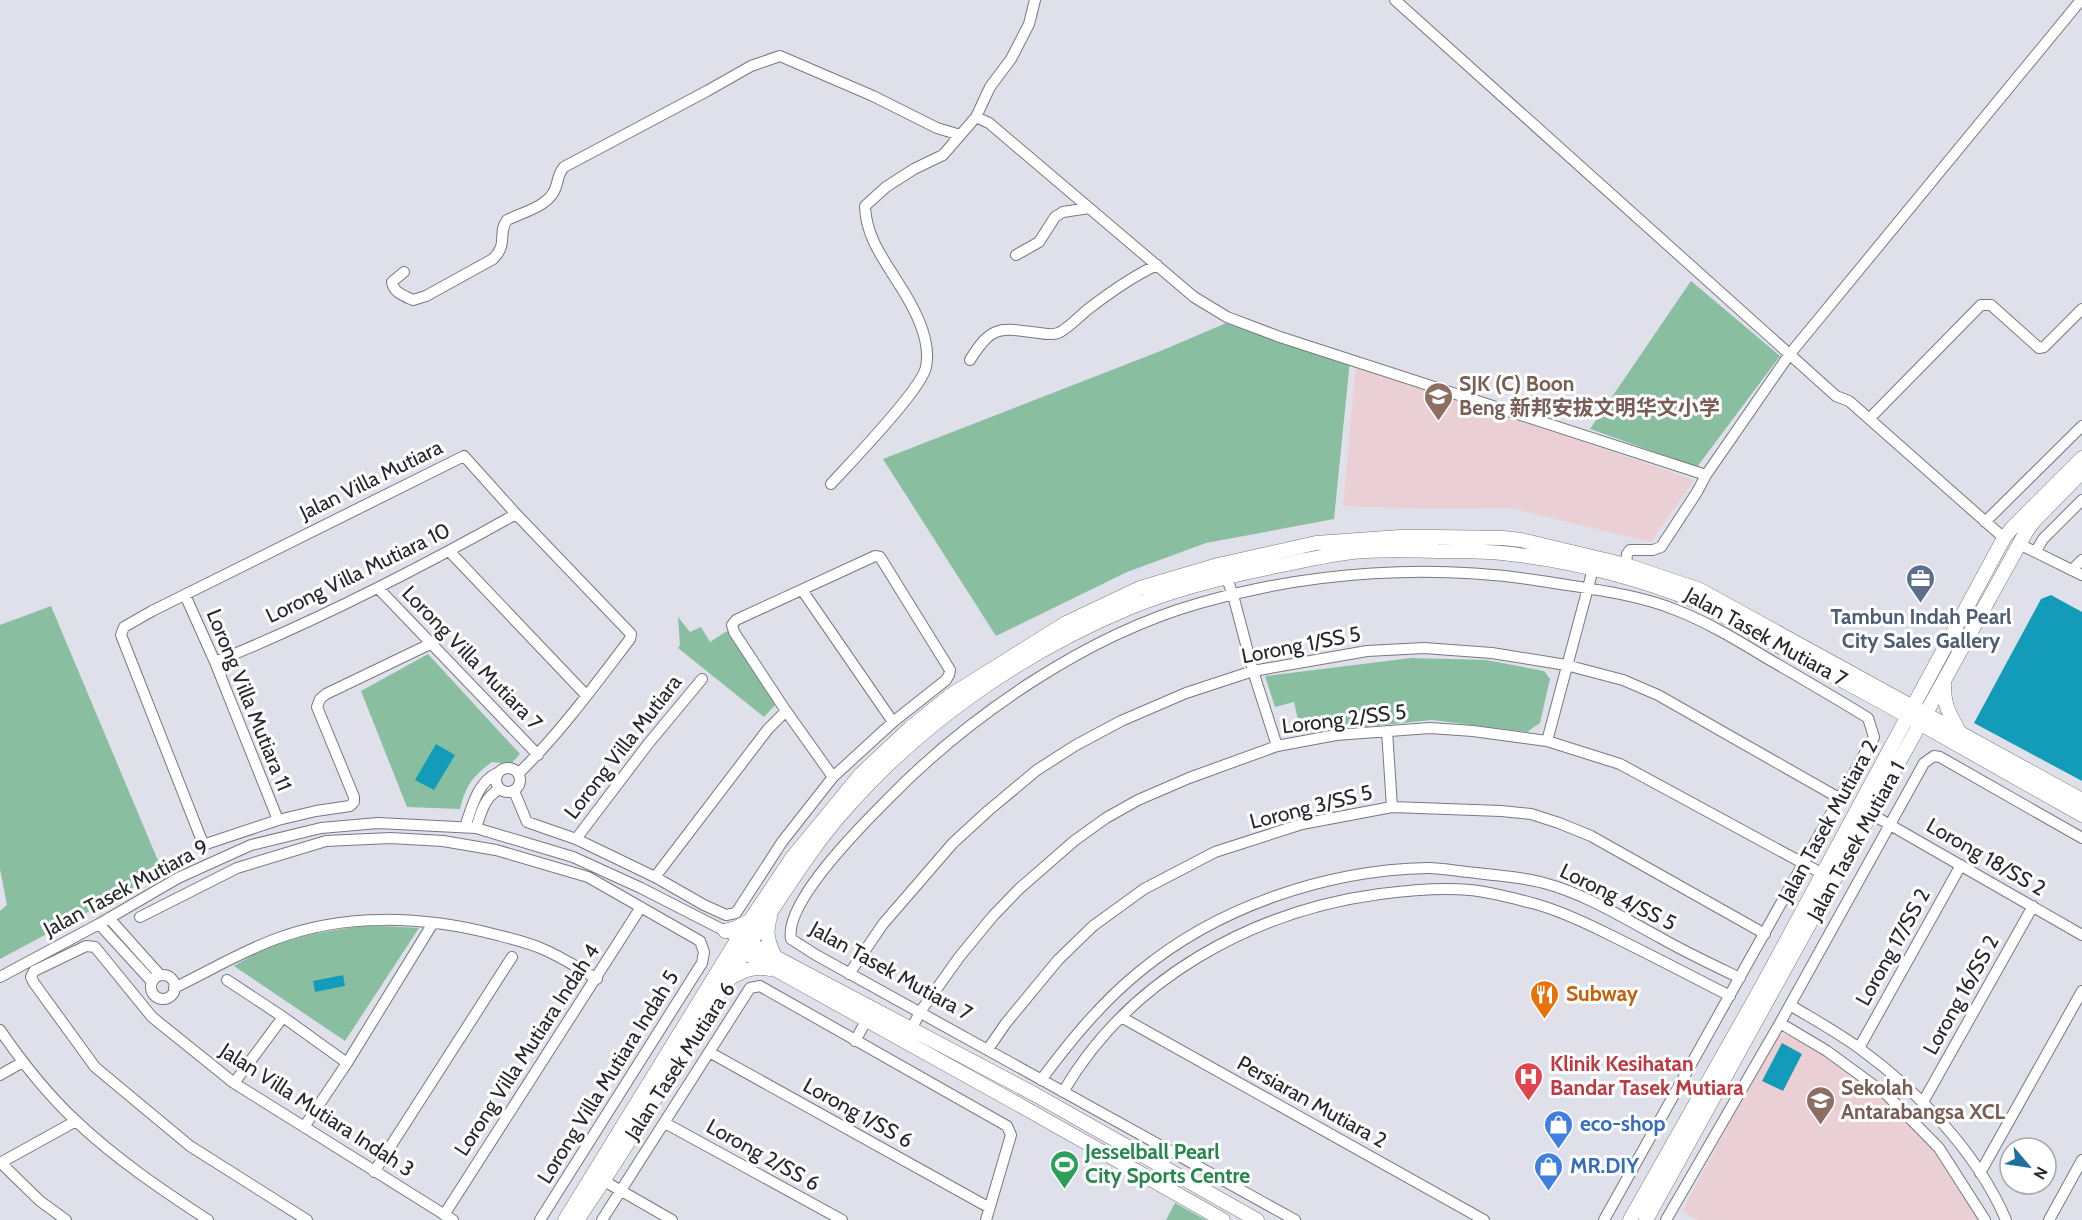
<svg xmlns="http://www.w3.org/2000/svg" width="2082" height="1220" viewBox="0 0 2082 1220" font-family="Cabin,'Noto Sans SC',sans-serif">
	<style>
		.education { fill: #ead0d4 }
		.green { fill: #89bea1 }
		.water { fill: #129cb9 }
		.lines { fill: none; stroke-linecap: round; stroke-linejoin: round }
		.minor-casing { stroke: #787881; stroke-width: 12 }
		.tertiary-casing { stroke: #787881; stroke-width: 15 }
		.minor { stroke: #fff; stroke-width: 10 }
		.tertiary { stroke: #fff; stroke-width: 14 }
		.labels { text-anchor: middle; stroke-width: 6; stroke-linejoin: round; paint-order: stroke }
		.education-label { font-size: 21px; font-weight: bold; fill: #785e54; stroke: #fff; text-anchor: start }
		.street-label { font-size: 21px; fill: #28282c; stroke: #fff }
		.service-label { font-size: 21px; font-weight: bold; fill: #4e5e75; stroke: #fff }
		.food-label { font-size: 21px; font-weight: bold; fill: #c56008; stroke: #fff; text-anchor: start }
		.health-label { font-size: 21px; font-weight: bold; fill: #be3a42; stroke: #fff; text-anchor: start }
		.shop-label { font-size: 21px; font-weight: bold; fill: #366cbe; stroke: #fff; text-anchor: start }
		.leisure-label { font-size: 21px; font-weight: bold; fill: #27864d; stroke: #fff; text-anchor: start }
	</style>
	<rect width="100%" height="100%" fill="#e0e0ea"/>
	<path class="education" d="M1356,363l338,117 -43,62 -141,-34 -72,1 -95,-3z
		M1787,1034l61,37 35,28 32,31 28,33 36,57h-281l-16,-9 94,-174z"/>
	<path class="green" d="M1691,281l89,75 -83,111 -107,-38z
		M1231,321l119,39 -16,159 -128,24 -79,29 -131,64 -113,-177 280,-109z
		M51,606l108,257 -2,12 -157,84v-48l7,-6 -7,-36v-244z
		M678,617l12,15 11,-5 9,15 17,-11 48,74 -11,12 -86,-69 2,-3z
		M428,654l92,100 -9,10 -19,-2c-20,15 -26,23 -32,47l-53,-2 -46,-116z
		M1411,658l75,2 58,11 6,8 -10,44 -13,9 -95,-12 -131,13 -7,-31 -19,5 -10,-31z
		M366,925l53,3 -74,113 -111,-75 33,-19 44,-13z
		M1175,1203l31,17h-40z"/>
	<path class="water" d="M2051,595l31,17v169l-108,-58 67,-124z
		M436,744l19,11 -21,35 -19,-10z
		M343,975l2,11 -30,6 -2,-11z
		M1782,1043l20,11 -19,37 -21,-10z"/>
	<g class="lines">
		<defs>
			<path id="minor" d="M1395,0l441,396 13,5 155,137
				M976,117l13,6 205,174 33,20 53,20 426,138 83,-120 292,-355
				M1016,255l23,-13 16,-25 8,-5 26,-4
				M404,272l-12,10c1,10 12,14 21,18l13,-4 67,-37c16,-16 4,-25 14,-39 14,-7 38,-13 46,-27 6,-9 3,-17 11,-26l143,-76 44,-25 29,-10 93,40 64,32 23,7
				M970,360c22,-36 30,-32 69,-27 6,1 14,2 19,0 8,-3 22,-17 29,-23 22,-17 44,-33 70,-45
				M1869,419l112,-114h10l48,43 5,-1 38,-38
				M831,484c19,-21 91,-95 95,-117 6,-29 -14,-63 -29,-86 -15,-24 -31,-45 -32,-75l21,-19 28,-18 29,-14 33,-38 14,-30 21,-28 18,-35 6,-24
				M1985,522l97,-96
				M2019,544l63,31
				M2036,551l7,-12 39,-39
				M450,552l136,143
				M1626,565l1,-11 3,-4h23l8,-3 36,-55 9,-17
				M2072,570l10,-10
				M1226,576l7,19 20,76 24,75
				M379,589l159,166
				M802,590l91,132
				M185,595l30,67 63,158
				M430,644l-104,50 -6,5 -3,8 37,90v5l-4,4 -34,5 -38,9 -72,24 -4,-3 -81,-206 3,-8 28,-16 312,-155 52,58 115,120 -1,5c-35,46 -70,94 -111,134
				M215,662c104,-42 203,-93 301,-148
				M1387,731l5,76
				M1547,741l46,-172
				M496 780a12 12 0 1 1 24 0a12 12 0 1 1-24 0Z
				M514,791l13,31 49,17 79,38 49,28 22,10 10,-2 46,-71 51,-65 60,-55 53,-42 3,-5 1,-5 -70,-113 -5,-1 -139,64 -4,5 2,7 52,79 47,66
				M1871,814l211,121
				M465,827c7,-20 12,-44 32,-54
				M476,828c5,-15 8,-31 24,-39
				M576,839l72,-95 54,-65
				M655,877l113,-148 18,-18
				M140,917l97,-49 89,-27 64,-3 53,3 53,9 92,27 112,64 4,11 -2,11 -162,257
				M109,918l51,57
				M99,924l53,58
				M849,974l34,-50 70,-81 36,-33 48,-40 39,-25 45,-24 65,-28 67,-22 114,-20 57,-3 68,5 74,12 57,15 35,15 181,103
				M151 987a12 12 0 1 1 24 0a12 12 0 1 1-24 0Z
				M0,977l99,-53 79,-46 73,-33 70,-17 57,-5 98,5 97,29 68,31 90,46
				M227,980l56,37 64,46
				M174,988c33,-16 65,-35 99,-48 71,-28 151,-24 224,-5 16,4 33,8 48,15 18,8 35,19 52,29
				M1790,1005c23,14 47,27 69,43 59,43 118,104 147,172
				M1121,1017l363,203
				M1780,1023l47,28 60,44 52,53 46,72
				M0,1030c22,32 47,64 76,91 40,38 86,69 132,99
				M911,1030l9,-18 40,-56 33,-40 26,-27 55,-48 32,-23 32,-18 51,-22 88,-32 59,-11 94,-7 43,3 74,10 73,23 203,110
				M855,1041l11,-20
				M1859,1048l102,-183
				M988,1049l18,-26 52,-63 35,-34 51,-37 71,-37 87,-28 90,-17 109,4 30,3 28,9 32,13 174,98
				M709,1052l279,155
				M0,1075l23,-13
				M1041,1080c29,-39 60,-77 98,-108 78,-65 187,-102 289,-104 16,0 33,4 49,5 22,3 46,4 67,10 41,11 78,34 115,54 26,15 54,28 81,41
				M234,1083l49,-66
				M1063,1092c66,-113 189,-181 317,-198 30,-4 60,-7 90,-4 21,2 42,8 62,13 27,7 52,19 76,31 41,20 81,41 122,62
				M1923,1102l110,-196
				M665,1123l177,97
				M304,1127l43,-64 86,-140
				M0,1163l76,-42
				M1,1163l39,38 26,19
				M374,1172l138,-215
				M1980,1173l102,-182
				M604,1181l68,39
				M444,1215l197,-308
				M307,1220l-117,-74 -95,-79 -61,-84 -3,-6 3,-6 52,-25 9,1 57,70 82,66 219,137
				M602,1220l148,-232 10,-2 247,140 4,9 -25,85
				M1295,1220l-479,-265 -25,-16c-7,-37 72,-115 98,-141 81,-83 198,-163 311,-195 111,-32 233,-40 348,-21 42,7 88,12 128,28 31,12 61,30 89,47 34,20 69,40 103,61l6,19 -270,483
				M1666,1220l114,-197 144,-260 10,-7 6,1 142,81
				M2049,1220l33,-60"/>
			<path id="tertiary" d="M1944,681c-1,23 5,33 16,52
				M770,917c-5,15 -2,27 6,41
				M725,931l11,-3 11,-6
				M743,940l293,155 221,125
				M737,948l286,159 200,113
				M729,979c14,-9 25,-13 41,-10
				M565,1220l174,-283 53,-79 69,-84 49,-46 41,-33 115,-72 74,-35 78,-23 98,-22 84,-6h39l64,1 18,2 105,25 74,25 382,210
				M577,1220c68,-98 124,-203 190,-303 24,-35 47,-72 75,-104 77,-89 180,-161 289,-206 48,-20 100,-32 151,-42 23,-5 47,-10 70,-13 29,-3 58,-2 86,-1 21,0 43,0 64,2 66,7 133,24 194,48l186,101 200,113
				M1630,1220l131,-232 243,-450 8,-10 70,-70
				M1646,1220l380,-688 8,-11 48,-49"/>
		</defs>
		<use href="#minor" class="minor-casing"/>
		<use href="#tertiary" class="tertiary-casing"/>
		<use href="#minor" class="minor"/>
		<use href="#tertiary" class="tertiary"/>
	</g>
	<defs>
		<symbol id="school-pin" viewBox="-11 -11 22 30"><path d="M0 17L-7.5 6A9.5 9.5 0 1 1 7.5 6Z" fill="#8d6e63" stroke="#fff"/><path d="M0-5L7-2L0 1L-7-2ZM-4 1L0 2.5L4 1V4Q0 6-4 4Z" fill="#fff"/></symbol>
		<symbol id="office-pin" viewBox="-11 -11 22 30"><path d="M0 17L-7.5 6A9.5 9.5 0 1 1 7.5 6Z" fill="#5c6f8a" stroke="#fff"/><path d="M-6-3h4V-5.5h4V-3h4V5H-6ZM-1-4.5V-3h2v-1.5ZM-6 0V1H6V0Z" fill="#fff"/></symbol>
		<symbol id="restaurant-pin" viewBox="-11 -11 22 30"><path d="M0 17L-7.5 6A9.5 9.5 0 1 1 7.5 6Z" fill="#e8710a" stroke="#fff"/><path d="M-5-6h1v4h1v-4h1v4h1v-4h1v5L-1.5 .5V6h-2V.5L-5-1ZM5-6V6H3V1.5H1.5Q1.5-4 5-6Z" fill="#fff"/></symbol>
		<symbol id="hospital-pin" viewBox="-11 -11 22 30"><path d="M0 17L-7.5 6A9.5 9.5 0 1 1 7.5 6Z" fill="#e0444e" stroke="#fff"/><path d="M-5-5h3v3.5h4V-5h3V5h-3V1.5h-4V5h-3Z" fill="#fff"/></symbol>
		<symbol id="shop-pin" viewBox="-11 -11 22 30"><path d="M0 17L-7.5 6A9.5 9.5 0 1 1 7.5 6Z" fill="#3f7fe0" stroke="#fff"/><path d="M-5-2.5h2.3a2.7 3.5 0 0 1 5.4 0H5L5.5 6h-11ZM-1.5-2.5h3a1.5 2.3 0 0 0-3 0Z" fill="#fff"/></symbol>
		<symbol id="stadium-pin" viewBox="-11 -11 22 30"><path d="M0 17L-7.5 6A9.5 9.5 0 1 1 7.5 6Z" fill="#2e9e5b" stroke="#fff"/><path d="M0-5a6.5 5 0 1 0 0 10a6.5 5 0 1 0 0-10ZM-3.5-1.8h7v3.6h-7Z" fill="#fff"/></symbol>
	</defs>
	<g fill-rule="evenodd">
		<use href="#school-pin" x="1422" y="380" width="33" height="45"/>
		<use href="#office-pin" x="1904" y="562" width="33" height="45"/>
		<use href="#restaurant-pin" x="1528" y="978" width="33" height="45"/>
		<use href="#hospital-pin" x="1512" y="1060" width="33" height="45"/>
		<use href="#school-pin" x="1804" y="1084" width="33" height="45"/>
		<use href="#shop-pin" x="1542" y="1108" width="33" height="45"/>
		<use href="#stadium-pin" x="1048" y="1148" width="33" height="45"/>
		<use href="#shop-pin" x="1532" y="1150" width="33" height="45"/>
	</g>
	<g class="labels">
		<g class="education-label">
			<text x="1459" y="391">SJK (C) Boon<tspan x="1459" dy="24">Beng 新邦安拔文明华文小学</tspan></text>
			<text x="1841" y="1095">Sekolah<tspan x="1841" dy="24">Antarabangsa XCL</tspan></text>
		</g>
		<g class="street-label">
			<text transform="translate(371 480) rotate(-26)" y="7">Jalan Villa Mutiara</text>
			<text transform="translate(358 573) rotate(-26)" y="7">Lorong Villa Mutiara 10</text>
			<text transform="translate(1766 637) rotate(29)" y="7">Jalan Tasek Mutiara 7</text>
			<text transform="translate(1301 645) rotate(-11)" y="7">Lorong 1/SS 5</text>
			<text transform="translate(472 658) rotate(46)" y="7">Lorong Villa Mutiara 7</text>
			<text transform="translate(249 700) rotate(68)" y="7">Lorong Villa Mutiara 11</text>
			<text transform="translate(1344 719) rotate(-7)" y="7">Lorong 2/SS 5</text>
			<text transform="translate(623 747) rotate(-52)" y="7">Lorong Villa Mutiara</text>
			<text transform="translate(1311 807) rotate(-14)" y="7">Lorong 3/SS 5</text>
			<text transform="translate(1828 821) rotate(-61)" y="7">Jalan Tasek Mutiara 2</text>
			<text transform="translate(1856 841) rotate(-61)" y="7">Jalan Tasek Mutiara 1</text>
			<text transform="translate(1986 857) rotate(30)" y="7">Lorong 18/SS 2</text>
			<text transform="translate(126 888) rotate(-28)" y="7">Jalan Tasek Mutiara 9</text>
			<text transform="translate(1618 897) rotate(26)" y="7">Lorong 4/SS 5</text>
			<text transform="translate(1893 947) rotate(-61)" y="7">Lorong 17/SS 2</text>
			<text transform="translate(891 971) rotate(29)" y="7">Jalan Tasek Mutiara 7</text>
			<text transform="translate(1961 995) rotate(-61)" y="7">Lorong 16/SS 2</text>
			<text transform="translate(527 1050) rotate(-57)" y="7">Lorong Villa Mutiara Indah 4</text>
			<text transform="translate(680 1061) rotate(-57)" y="7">Jalan Tasek Mutiara 6</text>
			<text transform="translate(608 1077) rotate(-58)" y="7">Lorong Villa Mutiara Indah 5</text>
			<text transform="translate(1312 1102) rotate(29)" y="7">Persiaran Mutiara 2</text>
			<text transform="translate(317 1110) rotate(33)" y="7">Jalan Villa Mutiara Indah 3</text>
			<text transform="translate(858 1113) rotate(29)" y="7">Lorong 1/SS 6</text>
			<text transform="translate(763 1155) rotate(29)" y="7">Lorong 2/SS 6</text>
		</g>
		<g class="service-label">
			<text x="1921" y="624">Tambun Indah Pearl<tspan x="1921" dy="24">City Sales Gallery</tspan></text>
		</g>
		<g class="food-label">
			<text x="1566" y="1001">Subway</text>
		</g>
		<g class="health-label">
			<text x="1550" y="1071">Klinik Kesihatan<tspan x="1550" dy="24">Bandar Tasek Mutiara</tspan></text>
		</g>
		<g class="shop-label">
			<text x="1580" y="1131">eco-shop</text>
			<text x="1570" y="1173">MR.DIY</text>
		</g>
		<g class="leisure-label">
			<text x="1085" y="1159">Jesselball Pearl<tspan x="1085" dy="24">City Sports Centre</tspan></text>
		</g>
	</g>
	<g transform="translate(2028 1166) rotate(119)"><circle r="28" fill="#ffffff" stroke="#a9a9ab" stroke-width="1.5"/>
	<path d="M0-4.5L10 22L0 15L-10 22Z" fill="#1e6fa0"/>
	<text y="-9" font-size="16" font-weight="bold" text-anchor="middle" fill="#28282c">N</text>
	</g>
</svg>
